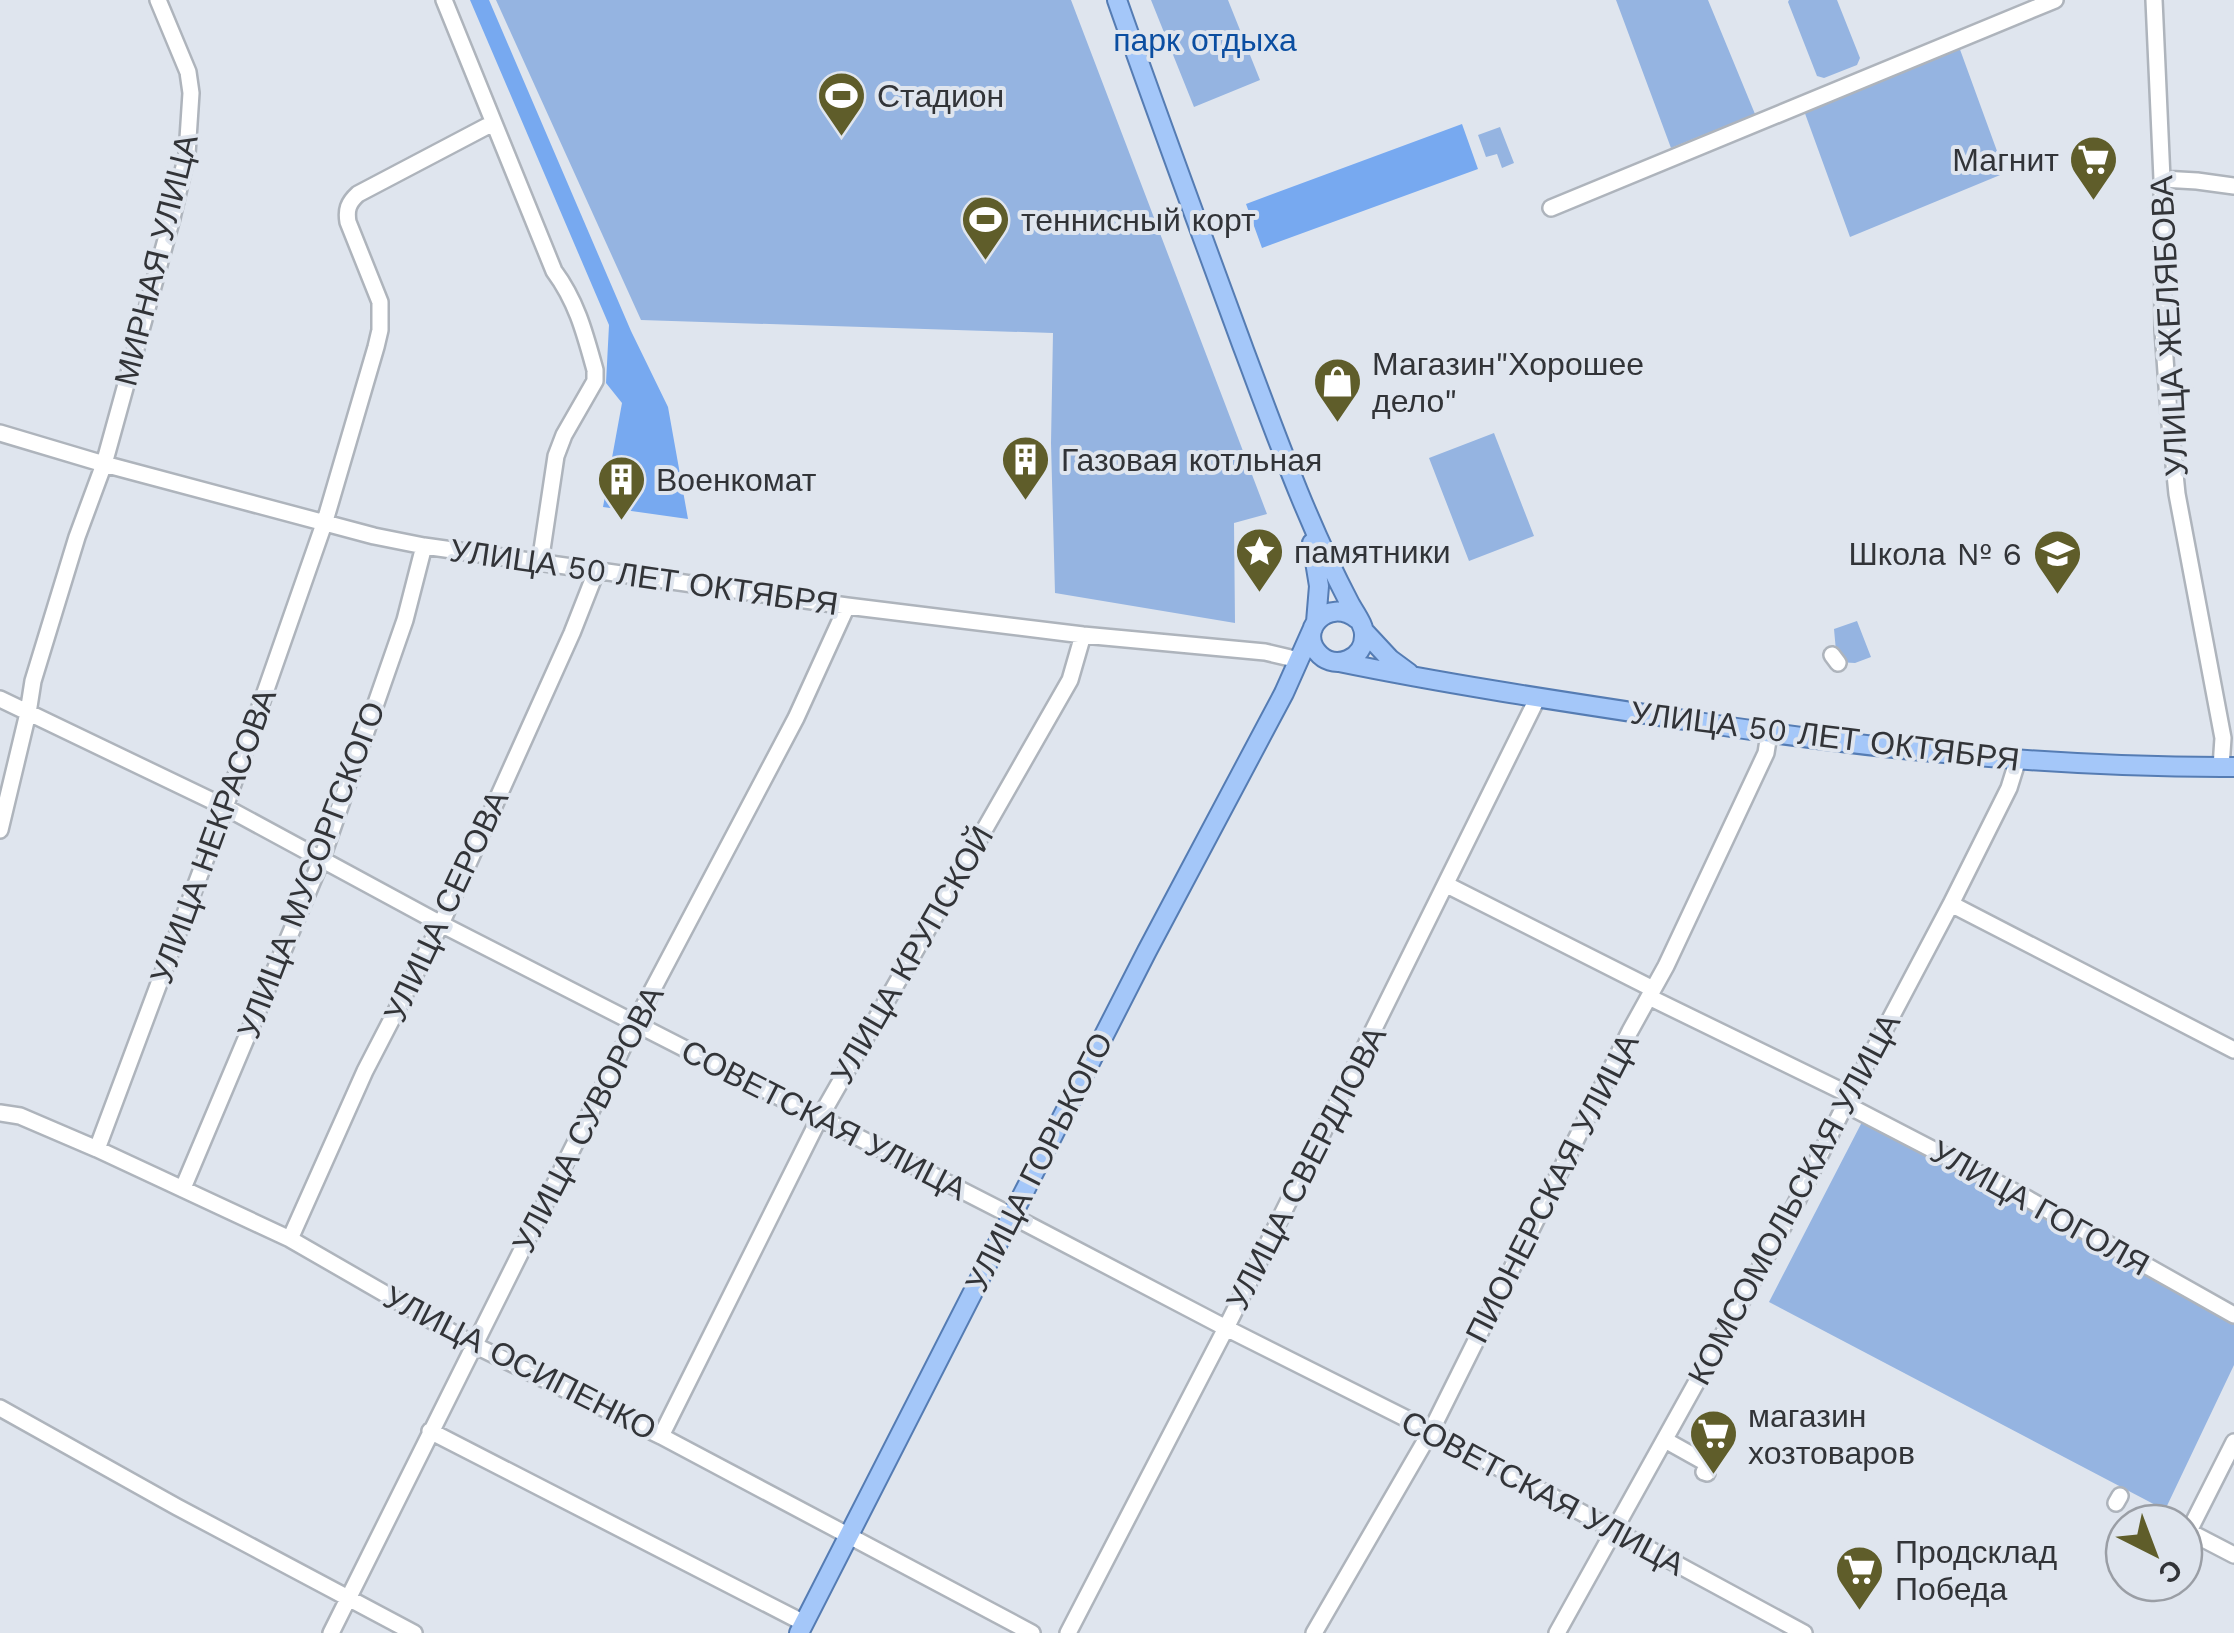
<svg xmlns="http://www.w3.org/2000/svg" width="2234" height="1633" viewBox="0 0 2234 1633" font-family="'Work Sans',sans-serif">
	<style>
		.green { fill: #95b4e1 }
		.forest { fill: #77a9f0 }
		.lines { fill: none; stroke-linecap: round; stroke-linejoin: round }
		.minor-casing { stroke: #aeb4bc; stroke-width: 20 }
		.major-casing { stroke: #557cb3; stroke-width: 22 }
		.minor { stroke: #fff; stroke-width: 15 }
		.major { stroke: #a4c7f9; stroke-width: 18 }
		.labels { text-anchor: middle; stroke-width: 8; stroke-linejoin: round; paint-order: stroke }
		.park-label { font-size: 32px; fill: #0b4ea1; stroke: #dfe5ee }
		.poi-label { font-size: 32px; fill: #323438; stroke: #dfe5ee; text-anchor: start }
		.street-label { font-size: 32px; fill: #323438; stroke: #dfe5ee }
	</style>
	<rect width="100%" height="100%" fill="#dfe5ee"/>
	<path class="green" d="M496,0h575l196,514 -33,9 1,100 -180,-30 -4,-150 2,-110 -412,-13z
		M1151,0h77l32,80 -66,27z
		M1616,0h92l47,114 -84,34z
		M1789,0h48l23,58 -3,7 -33,13 -7,-2 -29,-74z
		M1958,44l47,129 -155,64 -47,-129z
		M1500,127l14,36 -12,5 -5,-14 -11,3 -8,-22z
		M1494,433l40,103 -65,25 -40,-103z
		M1857,621l14,36 -16,6 -18,-1 -3,-33z
		M1862,1122l190,98 182,99v46l-69,145 -396,-208z"/>
	<path class="forest" d="M470,0h19l142,331 37,76 20,112 -85,-12 19,-104 -16,-20 3,-58z
		M1462,124l16,45 -216,79 -16,-44z"/>
	<g class="lines">
		<defs>
			<path id="minor" d="M444,0l110,271c23,31 31,63 41,99v11l-31,54 -8,21 -16,107
				M2154,0l8,179 1,151 6,84 8,80 46,244 -2,29
				M2162,179l35,2 37,5
				M1551,208l504,-208
				M0,433l104,31 270,72 50,10 423,60 236,29 182,17 34,8
				M1832,655l6,8
				M0,699l225,108 216,117 571,292 214,112 205,103 373,202
				M0,830l28,-117 5,-32 44,-144 27,-73 68,-246 15,-64 4,-61 -3,-21 -30,-72
				M1447,885l206,104
				M1951,904l283,146
				M1649,997l201,98
				M1845,1104l183,95 206,116
				M0,1113l20,3 77,33 193,90 184,106 187,91 371,197
				M97,1149l128,-342 100,-286 51,-174 4,-17v-28l-32,-80c-2,-12 0,-19 10,-28l135,-71
				M183,1188l138,-327 84,-241 19,-74
				M290,1239l75,-168 76,-147 131,-291 24,-61
				M0,1408l177,99 237,126
				M430,1431l374,192
				M661,1436l158,-317 251,-439 13,-45
				M1665,1440l43,24 -4,8 3,1
				M2116,1503l4,-7
				M2161,1517l11,6
				M2184,1529l50,26
				M2189,1531l45,-89
				M331,1633l304,-610 161,-305 51,-112
				M1068,1633l158,-305 311,-629
				M1314,1633l117,-202 199,-400 36,-65 100,-213 3,-19
				M1557,1633l238,-428 55,-110 101,-191 58,-116 9,-29"/>
			<path id="major" d="M1117,0c41,117 84,233 127,350 32,85 63,172 105,252 5,10 16,23 15,34 0,23 -28,34 -44,19 -25,-23 8,-59 37,-36
				M1312,543l7,43 -3,36
				M1364,631l26,28 19,14
				M1339,662c117,24 234,41 352,59 179,28 361,47 543,46
				M799,1633l348,-682 137,-258 29,-65"/>
		</defs>
		<use href="#minor" class="minor-casing"/>
		<use href="#major" class="major-casing"/>
		<use href="#minor" class="minor"/>
		<use href="#major" class="major"/>
	</g>
	<defs>
		<symbol id="stadium-pin" viewBox="-11 -11 22 30"><path d="M0 17L-7.5 6A9.5 9.5 0 1 1 7.5 6Z" fill="#5f5d2a" stroke="#dfe5ee"/><path d="M0-5a6.5 5 0 1 0 0 10a6.5 5 0 1 0 0-10ZM-3.5-1.8h7v3.6h-7Z" fill="#fff"/></symbol>
		<symbol id="supermarket-pin" viewBox="-11 -11 22 30"><path d="M0 17L-7.5 6A9.5 9.5 0 1 1 7.5 6Z" fill="#5f5d2a" stroke="#dfe5ee"/><path d="M-6-5.5h2.5l.6 2H6L4.5 2H-2.5L-4.4-4H-6ZM-1.5 3.2a1.3 1.3 0 1 0 .1 0ZM3 3.2a1.3 1.3 0 1 0 .1 0Z" fill="#fff"/></symbol>
		<symbol id="shop-pin" viewBox="-11 -11 22 30"><path d="M0 17L-7.5 6A9.5 9.5 0 1 1 7.5 6Z" fill="#5f5d2a" stroke="#dfe5ee"/><path d="M-5-2.5h2.3a2.7 3.5 0 0 1 5.4 0H5L5.5 6h-11ZM-1.5-2.5h3a1.5 2.3 0 0 0-3 0Z" fill="#fff"/></symbol>
		<symbol id="building-pin" viewBox="-11 -11 22 30"><path d="M0 17L-7.5 6A9.5 9.5 0 1 1 7.5 6Z" fill="#5f5d2a" stroke="#dfe5ee"/><path d="M-4-6H4V6H1V3H-1V6H-4ZM-2.5-4.3h1.7v1.8h-1.7ZM.8-4.3h1.7v1.8H.8ZM-2.5-1h1.7V.8h-1.7ZM.8-1h1.7V.8H.8Z" fill="#fff"/></symbol>
		<symbol id="sight-pin" viewBox="-11 -11 22 30"><path d="M0 17L-7.5 6A9.5 9.5 0 1 1 7.5 6Z" fill="#5f5d2a" stroke="#dfe5ee"/><path d="M0-6L1.8-2.2L6-1.7L2.9 1.2L3.7 5.4L0 3.3L-3.7 5.4L-2.9 1.2L-6-1.7L-1.8-2.2Z" fill="#fff"/></symbol>
		<symbol id="school-pin" viewBox="-11 -11 22 30"><path d="M0 17L-7.5 6A9.5 9.5 0 1 1 7.5 6Z" fill="#5f5d2a" stroke="#dfe5ee"/><path d="M0-5L7-2L0 1L-7-2ZM-4 1L0 2.5L4 1V4Q0 6-4 4Z" fill="#fff"/></symbol>
	</defs>
	<g fill-rule="evenodd">
		<use href="#stadium-pin" x="814" y="68" width="55" height="75"/>
		<use href="#supermarket-pin" x="2066" y="132" width="55" height="75"/>
		<use href="#stadium-pin" x="958" y="192" width="55" height="75"/>
		<use href="#shop-pin" x="1310" y="354" width="55" height="75"/>
		<use href="#building-pin" x="998" y="432" width="55" height="75"/>
		<use href="#building-pin" x="594" y="452" width="55" height="75"/>
		<use href="#sight-pin" x="1232" y="524" width="55" height="75"/>
		<use href="#school-pin" x="2030" y="526" width="55" height="75"/>
		<use href="#supermarket-pin" x="1686" y="1406" width="55" height="75"/>
		<use href="#supermarket-pin" x="1832" y="1542" width="55" height="75"/>
	</g>
	<g class="labels">
		<g class="park-label">
			<text x="1205" y="51">парк отдыха</text>
		</g>
		<g class="poi-label">
			<text x="877" y="107">Стадион</text>
			<text x="2059" y="171" text-anchor="end">Магнит</text>
			<text x="1021" y="231">теннисный корт</text>
			<text x="1372" y="375">Магазин"Хорошее<tspan x="1372" dy="37">дело"</tspan></text>
			<text x="1061" y="471">Газовая котльная</text>
			<text x="656" y="491">Военкомат</text>
			<text x="1294" y="563">памятники</text>
			<text x="2022" y="565" text-anchor="end">Школа № 6</text>
			<text x="1748" y="1427">магазин<tspan x="1748" dy="37">хозтоваров</tspan></text>
			<text x="1895" y="1563">Продсклад<tspan x="1895" dy="37">Победа</tspan></text>
		</g>
		<g class="street-label">
			<text transform="translate(156 260) rotate(-76)" y="11">МИРНАЯ УЛИЦА</text>
			<text transform="translate(2169 326) rotate(-93)" y="11">УЛИЦА ЖЕЛЯБОВА</text>
			<text transform="translate(644 577) rotate(8)" y="11">УЛИЦА 50 ЛЕТ ОКТЯБРЯ</text>
			<text transform="translate(1825 736) rotate(7)" y="11">УЛИЦА 50 ЛЕТ ОКТЯБРЯ</text>
			<text transform="translate(213 836) rotate(-70)" y="11">УЛИЦА НЕКРАСОВА</text>
			<text transform="translate(311 870) rotate(-69)" y="11">УЛИЦА МУСОРГСКОГО</text>
			<text transform="translate(446 906) rotate(-65)" y="11">УЛИЦА СЕРОВА</text>
			<text transform="translate(912 955) rotate(-60)" y="11">УЛИЦА КРУПСКОЙ</text>
			<text transform="translate(588 1119) rotate(-63)" y="11">УЛИЦА СУВОРОВА</text>
			<text transform="translate(824 1120) rotate(27)" y="11">СОВЕТСКАЯ УЛИЦА</text>
			<text transform="translate(1039 1162) rotate(-63)" y="11">УЛИЦА ГОРЬКОГО</text>
			<text transform="translate(1306 1168) rotate(-63)" y="11">УЛИЦА СВЕРДЛОВА</text>
			<text transform="translate(1552 1188) rotate(-63)" y="11">ПИОНЕРСКАЯ УЛИЦА</text>
			<text transform="translate(1794 1199) rotate(-62)" y="11">КОМСОМОЛЬСКАЯ УЛИЦА</text>
			<text transform="translate(2040 1208) rotate(29)" y="11">УЛИЦА ГОГОЛЯ</text>
			<text transform="translate(520 1363) rotate(27)" y="11">УЛИЦА ОСИПЕНКО</text>
			<text transform="translate(1543 1493) rotate(28)" y="11">СОВЕТСКАЯ УЛИЦА</text>
		</g>
	</g>
	<g transform="translate(2154 1553) rotate(138)"><circle r="48" fill="#dfe5ee" stroke="#9a9ea5" stroke-width="2.5"/>
	<path d="M0-8L18 38L0 25L-18 38Z" fill="#5f5d2a"/>
	<text y="-15" font-size="28" font-weight="bold" text-anchor="middle" fill="#323438">С</text>
	</g>
</svg>
